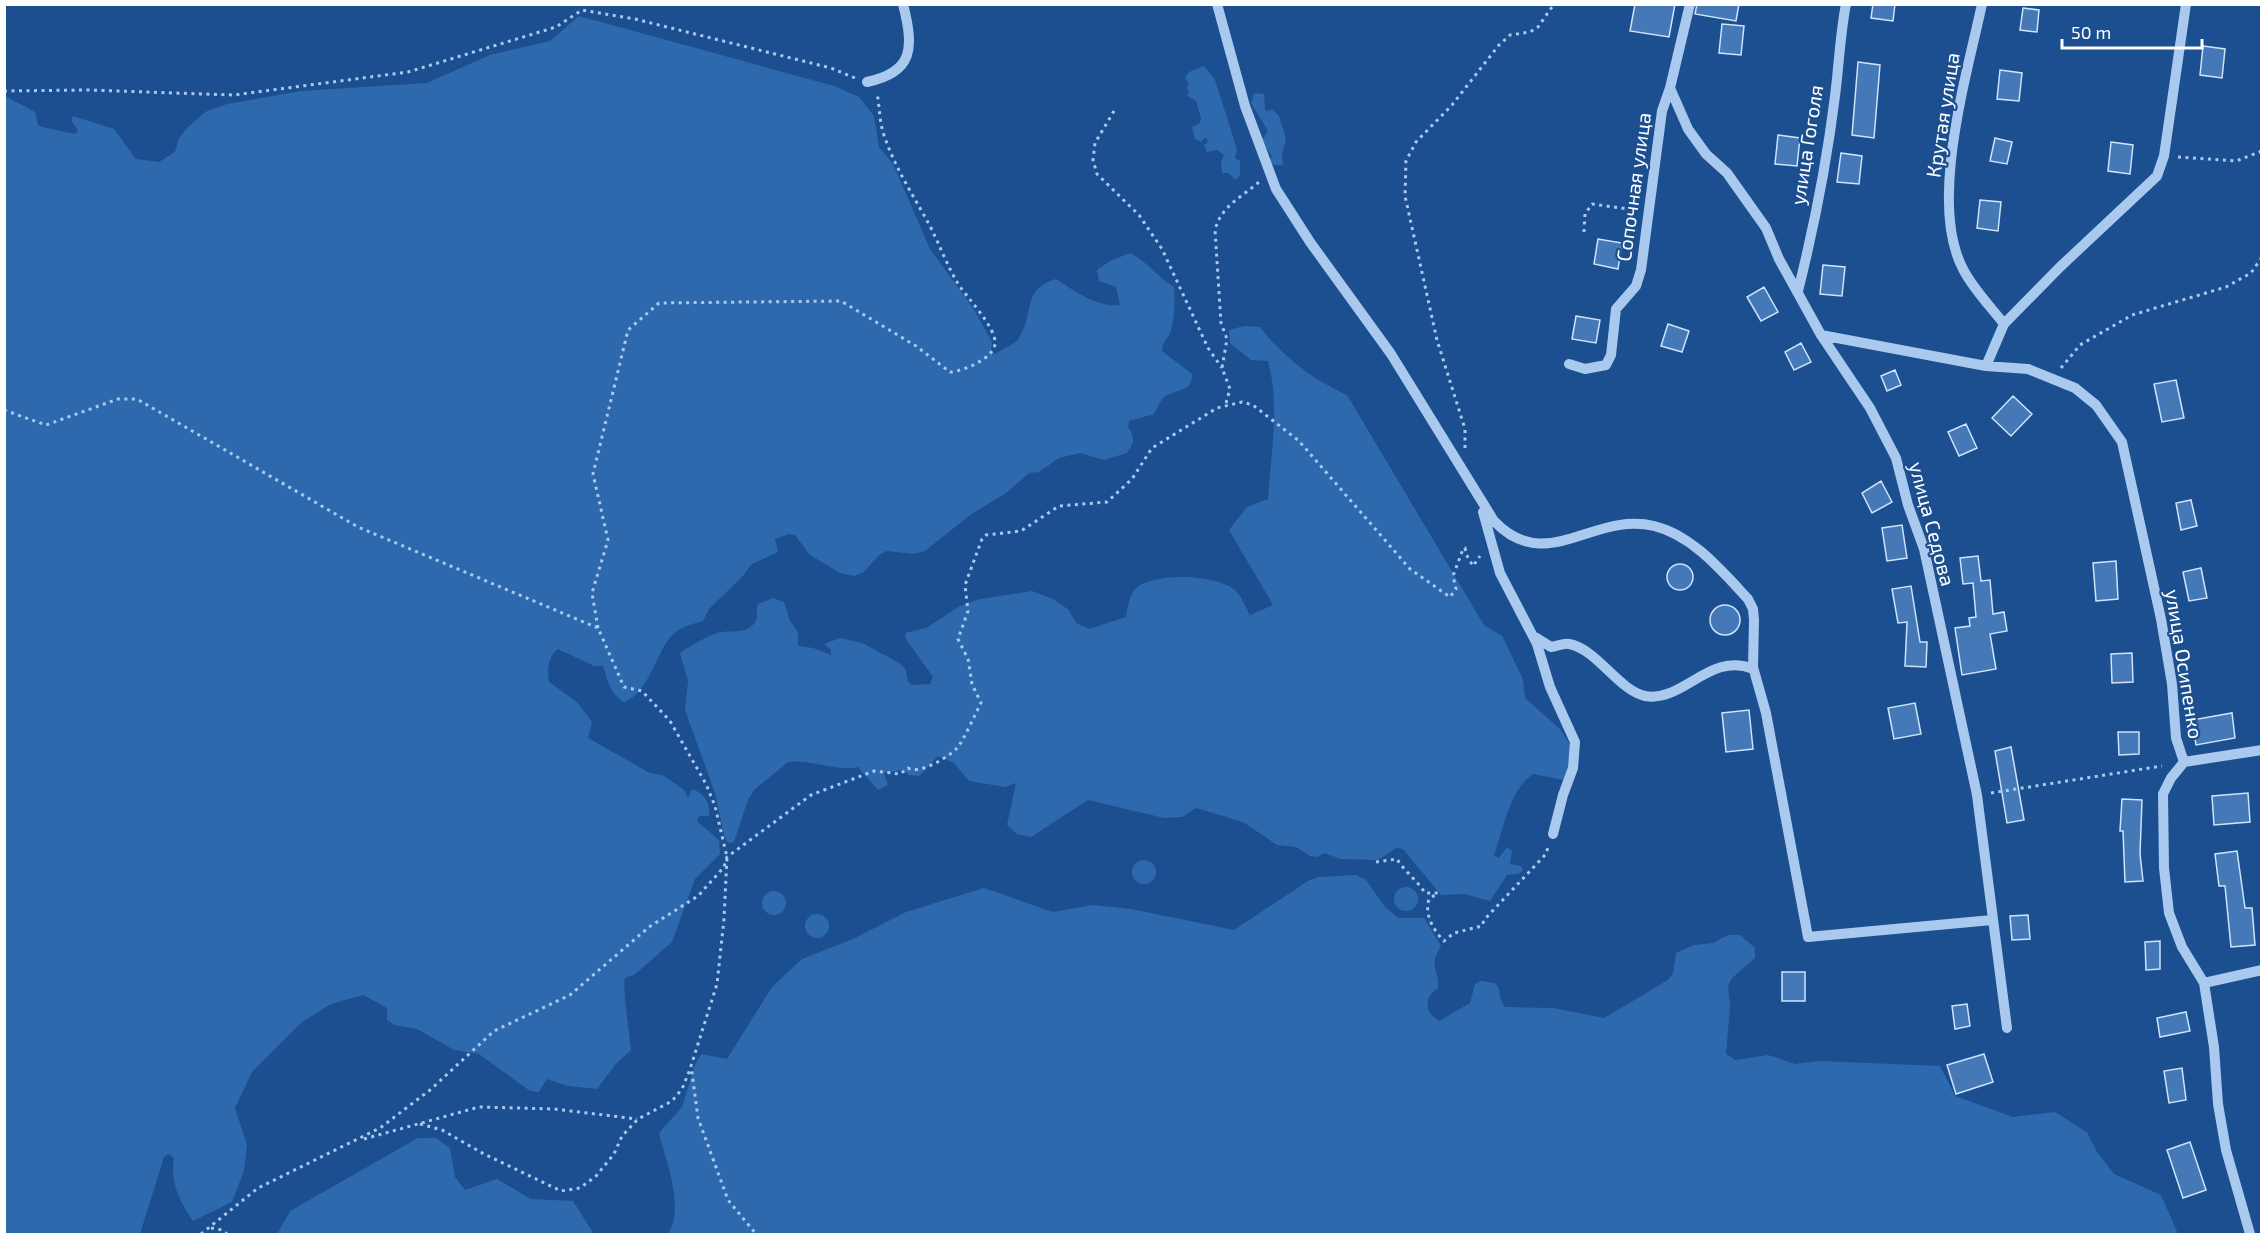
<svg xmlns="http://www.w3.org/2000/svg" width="2266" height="1239" viewBox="0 0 2266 1239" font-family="'Exo 2',sans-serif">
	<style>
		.green { fill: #2e69ad }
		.building { fill: #4478b7; stroke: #cfe3fa; stroke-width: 1.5 }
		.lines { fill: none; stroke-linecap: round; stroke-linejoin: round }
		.path { stroke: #a9c9ee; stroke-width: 3; stroke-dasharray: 3 4.5; stroke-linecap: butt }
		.minor { stroke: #a9c9ee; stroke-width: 10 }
		.labels { text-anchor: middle; stroke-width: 4.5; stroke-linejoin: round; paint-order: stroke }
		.street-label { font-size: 20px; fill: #fff; stroke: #1b4f8f }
	</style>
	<rect width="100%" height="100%" fill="#1b4f8f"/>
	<path class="green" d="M579,16l255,70 25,11 15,19 5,31 14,17 37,85 43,59 19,34 -1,9 4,3c6,-5 19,-9 23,-15 18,-25 2,-49 38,-60 19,12 41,29 64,26l-4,-18 -17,-6 -2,-11 13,-9 20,-8c16,8 28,24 44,34 1,14 1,28 -3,43 -2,9 -9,11 -9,21l30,23c1,22 -23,13 -31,27 -3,4 -4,9 -7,13l-25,7 -1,6c7,11 7,15 -1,26l-23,7 -24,-7 -21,5 -20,14 -10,1 -23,20 -36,22 -45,36 -11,3 -27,-3 -8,4 -15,17 -10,4 -14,-3 -30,-18 -15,-20 -6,-1 -14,5 3,13 -26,12 -10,13 -33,32 -6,12c-10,3 -22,6 -30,13 -16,15 -24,60 -49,68 -15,-9 -16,-22 -21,-36h-9l-36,-17c-10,7 -11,22 -9,33l29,21 14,19 -4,16 60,34 16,4 20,14 4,8 4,-9c12,4 19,15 17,27h-10l-2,5 22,19 1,14 -25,25 -23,63 -38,33 -9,3c-3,7 5,60 6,72l-16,15 -18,24 -29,-3 -21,-7 -8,13 -9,-1 -51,-37 -25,-4 -37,-21 -22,-4 -8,-5v-12l-24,-13 -32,9 -29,18 -50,50 -17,36 12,37 -3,26 -12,31 -39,19c-14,-21 -23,-38 -19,-63l-5,-4 -5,3 -24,77h-135v-1138l30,16 3,13c8,4 27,6 37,9l3,-3 -7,-11 2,-4 41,13 22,30 23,3 16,-10 4,-14 7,-9 19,-17 22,-8 74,-13 126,-8 63,-28 60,-14z
		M1204,66l11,14 22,69 -2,9 5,3v14l-5,5 -6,-7h-7l-1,-11 3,-7 -7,-5 -10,2 -3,-7 4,-3 -2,-5 -5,5 -6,-3 -3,-12 8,-4 1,-5 -5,-17 -10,-6 3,-2 -2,-6 2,-3 -4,-6 4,-6z
		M1254,93l10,1 1,16 4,1 3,-2 7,7 7,23 -4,15 1,11h-10l-3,-5 2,-4 -11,-15 7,-10 -17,-28z
		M1244,326l16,1c23,30 53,53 87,68l137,230 18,11 21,43 2,19 35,31 15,23 -11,28 -31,-6c-25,18 -29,55 -39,81l5,3 8,-11 5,4 -2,13 11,2 2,4 -4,4 -12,1 -17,26 -25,-7 -24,1 -38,-46 -7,-1 -18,12 -37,-1 -17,-6 -7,4 -7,-1 -14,-9 -19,-2 -34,-23 -47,-14 -14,9 -18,1 -76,-18 -57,37 -14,-3 -10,-9 9,-42 -11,4 -36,-6 -15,-18 -16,-7 -19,20 -10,-1 -6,-5 -19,3 4,12 -10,5 -20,-23c-18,5 -49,-8 -70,-5l-34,28 -6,10 -14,42 -6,1 -4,-8 -9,-42 -30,-83 3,-29 -8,-28c11,-8 24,-15 37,-20 13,-4 29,3 38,-11 4,-6 0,-11 3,-18l15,-6 11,4 6,19 8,11v14l15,2 18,7v-5l-7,-6 16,-6 22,5 39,21 5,6 2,12 5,3 17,-1 3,-7 -27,-38 -1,-6 21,-5 34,-22 20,-7 52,-8 21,8 16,11 7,13 13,6 37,-12c1,-9 4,-24 11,-30 20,-15 81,-13 99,4 6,6 10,17 14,24l23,-10 -44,-75 18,-23 21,-8c3,-44 12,-94 0,-138l-17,-1 -21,-17 -1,-13z
		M1132 872a12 12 0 1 1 24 0a12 12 0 1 1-24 0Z
		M1356,875l10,5 19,27 13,11h26l17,28c-13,22 -2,21 -3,42 -14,9 -14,24 1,33l31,-18 5,-19 5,-3 15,2c7,8 3,16 10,24l48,1 51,10 64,-38 5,-7 3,-20 18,-8 19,-2 15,-8h12l15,13v10l-23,20 -4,8 2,21 -4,47 10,6 32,-5 27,9 25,-3 120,5 15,30 58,21 42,-5 32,20 10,20 17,22 47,21 17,39h-1510c17,-27 -2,-72 -9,-101l23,-26 13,-42 6,-11 26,5 45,-72 30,-28 51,-20 53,-27 78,-24 69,24 40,-7 38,4 103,21 74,-49 10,-4z
		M1394 899a12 12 0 1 1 24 0a12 12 0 1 1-24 0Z
		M762 903a12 12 0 1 1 24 0a12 12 0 1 1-24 0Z
		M805 926a12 12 0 1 1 24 0a12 12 0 1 1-24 0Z
		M418,1138h18l14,10 5,29 10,13 32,-11 34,20 42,2 21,33h-317l13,-23z"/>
	<path class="building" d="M1635,4h40l-6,33 -39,-6z
		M1697,4h42l-3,17 -41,-7z
		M1873,4h22l-2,17 -22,-3z
		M2023,8l16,2 -2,22 -17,-2z
		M1722,24l22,2 -3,29 -22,-2z
		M2203,46l22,3 -3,29 -22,-3z
		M1858,62l22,3 -6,73 -22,-3z
		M2000,70l22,3 -3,28 -22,-2z
		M1778,135l22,3 -3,28 -22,-2z
		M1995,138l17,4 -5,22 -17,-3z
		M2111,142l22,3 -3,29 -22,-3z
		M1841,153l21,3 -3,28 -22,-2z
		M1980,200l21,2 -3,29 -21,-3z
		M1598,239l24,4 -4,26 -24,-5z
		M1823,265l22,2 -3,29 -22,-2z
		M1764,287l14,25 -17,9 -14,-24z
		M1576,316l24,4 -4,23 -24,-4z
		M1668,324l21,7 -7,21 -21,-6z
		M1801,343l10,19 -17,8 -9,-18z
		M1895,370l6,15 -14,6 -6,-15z
		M2176,380l8,38 -22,4 -8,-38z
		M2013,396l19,18 -21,22 -19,-18z
		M1966,424l11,24 -18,8 -11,-24z
		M1881,481l11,21 -20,11 -10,-20z
		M2191,500l6,26 -16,4 -5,-27z
		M1902,525l5,33 -20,3 -5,-33z
		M1978,556l3,25 9,-1 3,34 11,-2 3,19 -17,3 6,35 -34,6 -7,-47 15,-2 -1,-8 7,-1 -3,-34 -10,1 -3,-26z
		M2116,561l2,38 -22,2 -3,-38z
		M1667 577a13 13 0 1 1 26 0a13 13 0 1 1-26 0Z
		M2201,568l6,30 -18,3 -6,-29z
		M1911,586l9,56h7l-1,25 -21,-1 2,-44 -9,1 -6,-34z
		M1710 620a15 15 0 1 1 30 0a15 15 0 1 1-30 0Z
		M2132,653l1,29 -21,1 -1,-29z
		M1915,703l6,31 -27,5 -6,-31z
		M1749,710l4,39 -27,3 -4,-39z
		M2232,713l3,25 -39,7 -4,-25z
		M2118,732h21v22l-20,1z
		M2011,747l13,73 -17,3 -12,-72z
		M2248,793l2,29 -36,3 -2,-29z
		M2122,799l20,1 -2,54 3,27 -18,1 -2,-51h-3z
		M2237,851l8,57h7l3,37 -24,2 -6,-61h-6l-4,-32z
		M2028,915l2,24 -18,1 -2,-24z
		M2160,941v28l-14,1 -1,-28z
		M1782,972h23v29h-23z
		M1967,1004l3,22 -15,3 -3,-23z
		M2186,1012l4,19 -30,6 -3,-19z
		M1984,1054l9,28 -37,12 -9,-29z
		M2182,1068l4,32 -17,3 -5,-32z
		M2190,1142l16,48 -23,8 -16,-48z"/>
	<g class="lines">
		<path class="path" d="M4,91l83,-1 147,5 174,-23 148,-45 26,-17 53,9 196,49 24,10
			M1114,111l-19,32 -2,17 4,14 42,41 23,34 46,99 14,20
			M2178,157l58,4 26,-10
			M1584,232l1,-18 7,-10 44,6
			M2061,368l19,-23 52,-30 94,-28 25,-14 11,-16
			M1226,403l4,-14 -8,-21 5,-29 -6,-16 -6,-93c6,-24 27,-33 44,-48
			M4,410l42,15 72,-26h19l221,128 240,101 26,59 18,4 28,30 36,63 9,22 12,51 -3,62 -7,65 -26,82 7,52 30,82 28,34
			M1465,448v-19l-28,-89 -32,-144 1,-35 10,-19 36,-37 47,-60 11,-10 20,-3 8,-5 16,-23
			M598,628l-6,-35 16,-53 -15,-66 35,-144 31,-27 182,-2 75,45 34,26c13,-1 43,-13 45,-28 2,-16 -29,-47 -38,-62 -10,-17 -17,-36 -26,-54 -16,-30 -35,-58 -46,-90 -6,-15 -5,-30 -8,-45
			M1991,793l171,-27
			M1376,862l21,-3c7,12 20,21 28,34h13l-9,6c-5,16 5,32 15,42l10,-8 28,-7 2,-6 62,-66 2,-7
			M420,1124l22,6 42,24 77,37 19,-3 16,-12 18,-22 8,-18 16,-17 34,-18 10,-12 9,-22
			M364,1139l115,-32 75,2 83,10
			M211,1228l11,2 5,4
			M201,1234l57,-46 122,-60 50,-38 64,-59 76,-36 79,-68 49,-31 26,-29 3,-10 84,-62 63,-24 26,3 8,-6c11,7 41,-11 49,-20 7,-8 18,-34 24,-45l-9,-19 -4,-25 -10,-20 10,-28 -3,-26 17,-46 4,-4 35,-4 38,-25 48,-4 25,-23 20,-31 65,-40 25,-6 11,3 46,36 111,128 40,28 6,-8 -3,-13 10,-27 2,-1 1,6 7,12 7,-10"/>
		<path class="minor" d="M1217,4l28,102 31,83 34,53 81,112 103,167c52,55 100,-10 160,5 38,9 68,45 94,73l5,10 1,11 -1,47 13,46 42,224 184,-17
			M1982,4c-15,71 -54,199 -19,265 10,20 28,38 41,55
			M867,82c47,-10 47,-34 36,-78
			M1670,88l18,41 18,25 21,19 39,55 13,31 42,76 49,73 26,50 12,47 16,44 53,246 30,233
			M1798,291c16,-64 29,-130 37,-195 4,-31 5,-61 11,-92
			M1821,335l165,31 42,3 47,19 21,17 26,37 39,177 11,65 4,54 8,24
			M1569,364l16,5 21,-4 5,-10 5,-46 20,-23 5,-16 21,-159 8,-23 20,-84
			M1986,366l18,-42 56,-57 97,-91 7,-20 22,-152
			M1483,512l17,61 37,71 13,43 25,55 -2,26 -10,27 -10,39
			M1535,637l16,10c6,-1 13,-4 18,-3 28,5 49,46 76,52 38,7 65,-45 108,-27
			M2184,762l-13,16 -8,16 1,74 5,45 13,34 22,36 10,64 4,57 8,46 24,84
			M2184,762l78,-12
			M2204,983l58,-13"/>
	</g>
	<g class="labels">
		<g class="street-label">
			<text transform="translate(1943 115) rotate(-81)" y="7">Крутая улица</text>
			<text transform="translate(1807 145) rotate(-81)" y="7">улица Гоголя</text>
			<text transform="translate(1634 187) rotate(-82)" y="7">Сопочная улица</text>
			<text transform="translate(1932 524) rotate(75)" y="7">улица Седова</text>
			<text transform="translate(2184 664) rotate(81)" y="7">улица Осипенко</text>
		</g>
	</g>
	<rect width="2266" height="1239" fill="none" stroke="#ffffff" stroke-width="12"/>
	<path d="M2062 39v9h140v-9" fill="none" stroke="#ffffff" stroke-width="3"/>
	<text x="2071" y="39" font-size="18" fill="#ffffff" stroke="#1b4f8f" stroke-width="4.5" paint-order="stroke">50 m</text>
</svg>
